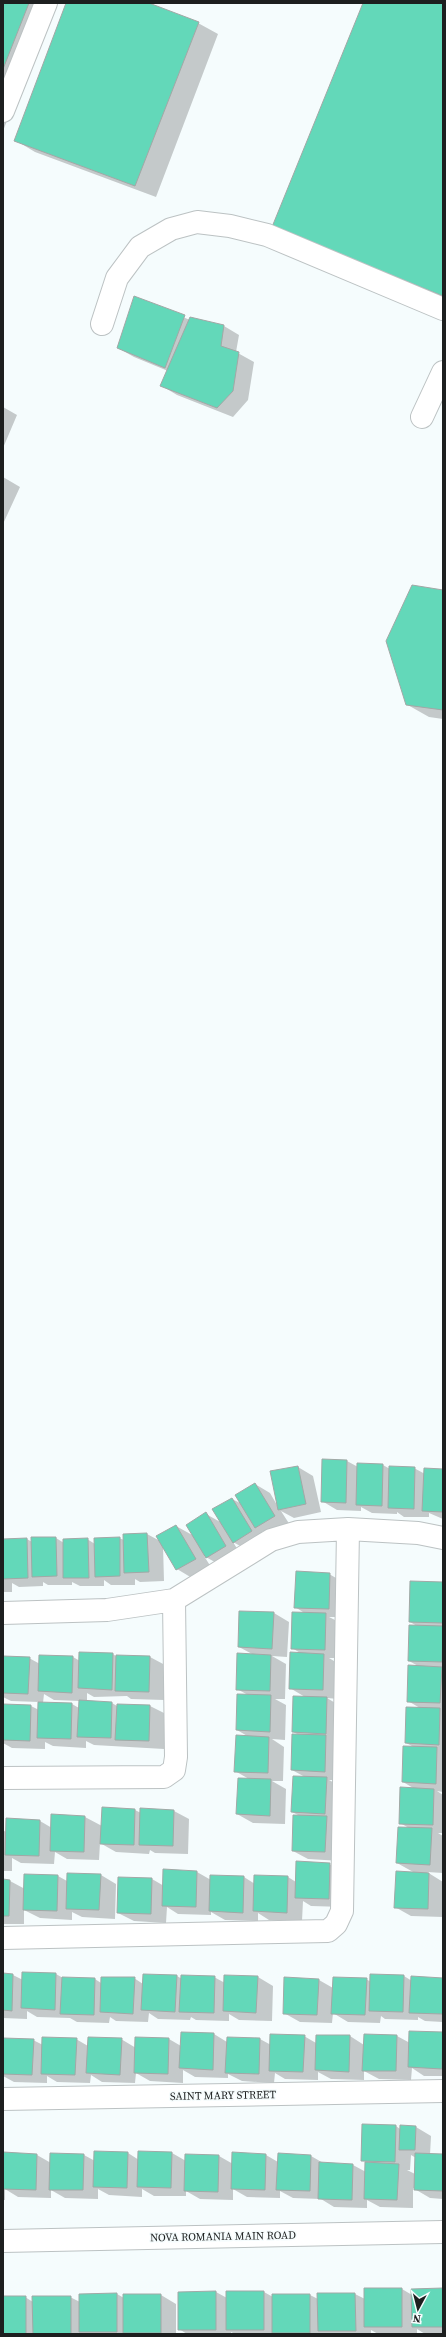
<svg xmlns="http://www.w3.org/2000/svg" width="446" height="2337" viewBox="0 0 446 2337" font-family="'Source Serif 4',serif">
	<style>
		.shadow { fill: #0003; fill-rule: evenodd }
		.building { fill: #63d8b9; stroke: #a2a8a6 }
		.lines { fill: none; stroke-linecap: round; stroke-linejoin: round }
		.minor-casing { stroke: #bcc2c3; stroke-width: 24 }
		.minor { stroke: #fff; stroke-width: 22 }
		.labels { text-anchor: middle; stroke-width: 3; stroke-linejoin: round; paint-order: stroke }
		.street-label { font-size: 11px; fill: #1d1f1f; stroke: #f5fcfd }
	</style>
	<rect width="100%" height="100%" fill="#f5fcfd"/>
	<path class="shadow" d="M3,3h50l-50,128z
		M67,3h79l52,20 20,11 -62,163 -121,-45 -20,-12z
		M364,3h79v295l-150,-60z
		M135,297l55,23 34,6 15,9 -3,17 18,10 -6,38 -15,17 -56,-22 -15,-9 6,-15 -34,-14 -16,-9z
		M3,407l14,8 -14,33z
		M3,477l17,10 -17,37z
		M443,591v128l-14,-2 -23,-13z
		M323,1460l24,1 11,6 25,-2 7,4 24,-1 11,6 18,-4v49l-14,-6v4h-25l-7,-5v2l-25,-1 -11,-6v4l-24,-1 -15,-9z
		M298,1467l15,9 8,36 -27,6 -13,-7 9,14 -19,11 -9,-5 5,9 -18,11 -16,-9 8,13 -19,11 -18,-10 7,11 -19,11 -15,-9 -14,-24 1,36 -24,1 -5,-3v6h-24l-7,-5v6h-24l-8,-4v3h-24l-5,-3v4l-24,1 -7,-4v9h-9v-52l24,-1 5,3 24,-4 8,5 23,-4 8,5 24,-6 5,2v-5l23,-1 13,7 16,-15 18,10 12,-22 16,9 10,-24 10,5 13,-20 15,9 7,12z
		M329,1574l16,9 -1,34h-15l12,6 -1,35h-11l10,6 -1,35 -11,-1 15,9 -2,73h-11l13,7 -1,74 -33,-2 -15,-8 7,-35 -8,-4 13,-35 -13,-7 7,-35 -6,-3 12,-35 -15,-9 12,-34 -10,-6 14,-34 -11,-7z
		M443,1583v209l-6,-1 6,4v38h-5l5,3v37l-16,-1 16,10v35l-32,-1 -16,-9 20,-34 -18,-10 12,-35 -9,-5 15,-34 -12,-7 11,-35 -8,-4 14,-35 -12,-7 12,-34 -11,-6 8,-35 -7,-4z
		M274,1613l15,9 -2,35 -15,-1 14,8 -1,35h-10l11,6 -1,35 -13,-1 12,8 -1,34h-11l14,8 -1,35 -32,-1 -16,-9 12,-35 -14,-8 14,-34 -12,-7 11,-35 -11,-6 17,-34 -15,-8z
		M113,1654l4,3h33l15,8 -1,35 -33,-1 -4,-3 -33,1 -7,-4v9l25,1 5,3h33l16,8 -2,35 -70,-4 -8,-4v7l-33,-2 -8,-4v7l-33,-1 -9,-5v-38l28,1 8,4v-8l-28,-1 -8,-4v-40l26,1 11,6 33,-7 7,4zM44,1694l10,6 26,1 -1,7 -7,-4 -29,-1z
		M103,1809l32,1 6,3 33,-2 15,8 -1,35 -33,-1 -5,-3 -1,4 -33,-2 -16,-9 -1,17 -32,-1 -12,-7 -1,12 -33,-1 -9,-5v13h-9v-41l4,3v-14l33,2 12,7 33,-11 17,9z
		M329,1864l16,8 -1,35 -33,-1 -8,-5 -1,20 -33,-1 -11,-7v8l-33,-1 -14,-8v3l-33,-1 -11,-7 -1,16 -32,-2 -16,-8 34,-34 12,7 33,-14 14,8 33,-3 11,7 33,-7 8,5z
		M101,1875l15,9 -1,35 -33,-2 -10,-5v8l-32,-2 -16,-8v14h-21v-44l7,1 15,8 33,-13 9,5z
		M3,1974l10,1 10,5 33,-6 7,4 32,1 6,4 33,-5 9,6 34,-8 5,3 32,-2 11,6 33,-6 15,9 -1,35 -33,-1 -10,-6v7l-33,-1 -5,-3 -1,3 -32,-1 -9,-6 -1,9 -32,-1 -6,-4 -1,6 -32,-1 -7,-4 -33,-1 -10,-6v8l-24,-1z
		M404,1976l8,5 31,-2v43l-18,-1 -7,-4v3l-33,-1 -4,-3 -1,7 -32,-1 -15,-9 -1,10 -32,-1 -16,-9 35,-33 14,8 33,-9 5,3z
		M181,2033l33,1 13,8 1,-4 32,1 11,6 33,-9 12,7 34,-7 14,9 1,-10 32,1 13,7 33,-10v43h-19l-12,-8 -1,12 -32,-1 -15,-8v9l-33,-1 -13,-7v8l-33,-1 -10,-6 -1,10 -32,-2 -14,-7v4l-33,-1 -12,-7v13l-33,-2 -14,-8 -1,10 -33,-1 -11,-7 -1,8 -33,-1 -10,-6v7l-33,-1 -11,-6v-37l30,1 10,5 33,-6 12,7 33,-7 15,9v-10l33,1 12,7z
		M363,2125l33,1 4,3 16,-2 15,9 -1,19h13v44l-13,-1 -17,-10v20l-33,-1 -13,-7v8l-33,-1 -13,-8 -28,-1 -13,-7v7l-33,-1 -14,-8v11l-33,-1 -14,-8v5h-32l-12,-7v8l-33,-2 -11,-6v10l-33,-1 -14,-8v8l-33,-1 -13,-8v11h-2v-36l34,-9 14,8v-9l33,1 11,6 33,-8 11,7v-8l33,1 14,8 33,-5 14,8 33,-9 12,7 1,-8 32,2 14,8 28,1 13,7v-10l-4,-2zM411,2155l5,3 -1,16 -8,-4h3z
		M402,2289l10,6 31,-6v45h-18l-8,-5v5h-39l-7,-4v4h-136l-4,-2v2h-44l-8,-5 37,-37 11,6 37,-6 9,5v-2h37l8,4v-5h37l10,5z
		M117,2294l7,4 37,-3 15,9v30h-173v-37h22l8,5 37,-5 10,5z"/>
	<path class="building" d="M3,3h26l-26,66z
		M66,3h83l50,19 -64,164 -121,-45z
		M363,3h80v293l-171,-69z
		M134,296l51,19 -20,53 -48,-20z
		M190,317l34,8 -3,21 18,6 -6,39 -16,17 -57,-22z
		M412,585l31,5v120l-37,-5 -20,-64z
		M322,1459l25,1 -1,43 -25,-1z
		M357,1463l26,1 -1,42 -26,-1z
		M298,1466l8,38 -28,6 -8,-39z
		M389,1466l26,1 -1,42 -26,-1z
		M424,1468l19,1v43l-21,-1z
		M255,1483l20,33 -20,12 -20,-33z
		M232,1498l20,33 -19,12 -21,-34z
		M206,1512l20,34 -20,12 -20,-33z
		M176,1525l20,34 -20,11 -20,-34z
		M147,1533l2,39 -25,1 -1,-39z
		M31,1537h25l1,39 -25,1z
		M120,1537v39l-25,1 -1,-39z
		M27,1538l1,40 -25,1v-40z
		M88,1538l1,40h-26v-39z
		M296,1571l34,2 -1,36 -35,-1z
		M410,1581l33,1v41l-34,-1z
		M239,1611l35,1 -2,37 -34,-2z
		M292,1612l34,1 -1,37 -34,-1z
		M409,1625l34,1 -1,36 -34,-1z
		M79,1652l34,1 -1,37 -34,-2z
		M290,1652l34,2 -1,36 -34,-1z
		M237,1653l34,2 -1,36 -34,-1z
		M39,1655l34,1 -1,37 -34,-2z
		M116,1655l34,1 -1,36 -34,-1z
		M3,1656l27,1 -2,37 -25,-1z
		M408,1665l34,2 -2,36 -33,-1z
		M237,1694l34,1 -1,37 -34,-2z
		M293,1696l34,1 -1,37 -34,-2z
		M79,1700l33,2 -1,36 -34,-1z
		M38,1702l34,1 -1,36 -34,-1z
		M3,1704l28,1 -1,36 -27,-1z
		M117,1704l33,1 -1,36 -34,-1z
		M406,1707l34,1 -1,37 -34,-2z
		M292,1734l34,1 -1,37 -34,-2z
		M236,1735l33,2 -1,36 -34,-1z
		M403,1746l34,1 -1,37 -34,-2z
		M293,1776l34,1 -2,37 -34,-2z
		M238,1778l33,1 -1,37 -34,-2z
		M400,1787l34,2 -1,36 -34,-1z
		M102,1807l33,2 -1,36 -34,-1z
		M140,1808l34,2 -1,36 -34,-1z
		M51,1814l34,2 -1,36 -34,-1z
		M293,1815l34,1 -2,36 -33,-1z
		M6,1818l34,2 -1,36 -34,-1z
		M398,1827l34,1 -2,37 -34,-2z
		M296,1861l34,2 -1,36 -34,-1z
		M163,1869l34,2 -1,36 -34,-1z
		M396,1871l33,2 -1,36 -34,-1z
		M67,1873l34,1 -2,36 -33,-1z
		M24,1874l34,1 -1,36 -34,-1z
		M210,1875l34,1 -1,37 -34,-2z
		M254,1875l34,1 -1,37 -34,-2z
		M118,1877l34,1 -1,36 -34,-1z
		M3,1879l7,1 -1,36h-6z
		M22,1972l34,1 -1,37 -34,-2z
		M3,1973l10,1 -1,37 -9,-1z
		M143,1974l34,1 -2,37 -34,-2z
		M370,1974l34,1 -1,37 -34,-1z
		M181,1975l34,1 -1,37 -35,-1z
		M224,1975l34,1 -2,37 -33,-2z
		M411,1976l32,2v36l-34,-1z
		M62,1977l33,1 -1,37 -34,-1z
		M101,1977h34l-2,37 -33,-2z
		M284,1977l35,2 -2,36 -34,-1z
		M333,1977l34,1 -2,37 -34,-1z
		M409,2031l34,1 -1,37 -34,-2z
		M181,2032l33,1 -1,37 -34,-2z
		M270,2034l35,1 -2,37 -34,-1z
		M364,2034l33,1 -1,36h-34z
		M316,2035h34l-1,37 -34,-2z
		M42,2037l35,1 -2,37 -34,-1z
		M88,2037l34,1 -2,37 -34,-2z
		M135,2037l34,1 -1,36 -34,-1z
		M227,2037l33,1 -1,36 -34,-1z
		M3,2038l31,1 -2,36 -29,-1z
		M362,2124l34,1 -1,37 -34,-1z
		M400,2125l16,1 -1,24h-16z
		M94,2151l34,1 -1,36 -34,-1z
		M138,2151l34,1 -1,36 -34,-1z
		M3,2152l34,2 -1,36 -33,-1z
		M232,2152l34,2 -1,36 -34,-1z
		M50,2153l34,1 -1,36h-34z
		M278,2153l33,2 -1,36 -34,-1z
		M415,2153l28,1v37l-29,-1z
		M185,2154l34,1 -1,37 -34,-1z
		M319,2162l34,2 -1,36 -34,-1z
		M365,2162l34,2 -2,36 -33,-1z
		M364,2288h38v39h-38z
		M443,2288v39h-31l-1,-38z
		M216,2291v39h-38v-38z
		M226,2291h38v39h-38z
		M117,2293v39h-38v-38z
		M317,2293h38l1,38h-38z
		M123,2294h38v39h-38z
		M272,2294h38v39h-38z
		M3,2296h23v38h-23z
		M32,2296h39v38h-38z"/>
	<g class="lines">
		<defs>
			<path id="minor" d="M3,111l43,-108
				M102,324l15,-46 23,-31 31,-18 26,-7 33,4 37,9 176,74
				M422,417l21,-45
				M3,1613l104,-3 67,-10 97,-60 27,-8 50,-3 70,4 25,5
				M3,1778l161,-1 10,-7 2,-13 -2,-157
				M3,1938l325,-7 8,-7 6,-13 6,-382
				M3,2099l440,-8
				M3,2241l440,-9"/>
		</defs>
		<use href="#minor" class="minor-casing"/>
		<use href="#minor" class="minor"/>
	</g>
	<g class="labels">
		<g class="street-label">
			<text transform="translate(223 2095) rotate(-1)" y="4">SAINT MARY STREET</text>
			<text transform="translate(223 2236) rotate(-1)" y="4">NOVA ROMANIA MAIN ROAD</text>
		</g>
	</g>
	<rect width="446" height="2337" fill="none" stroke="#1d1f1f" stroke-width="8"/>
	<g transform="translate(418 2309) rotate(187)" stroke="#f5fcfd" stroke-width="3" paint-order="stroke">
	<path d="M0-3L7 15L0 10L-7 15Z" fill="#1d1f1f"/>
	<text y="-6" font-size="11" font-weight="bold" text-anchor="middle" fill="#1d1f1f">N</text>
	</g>
</svg>
